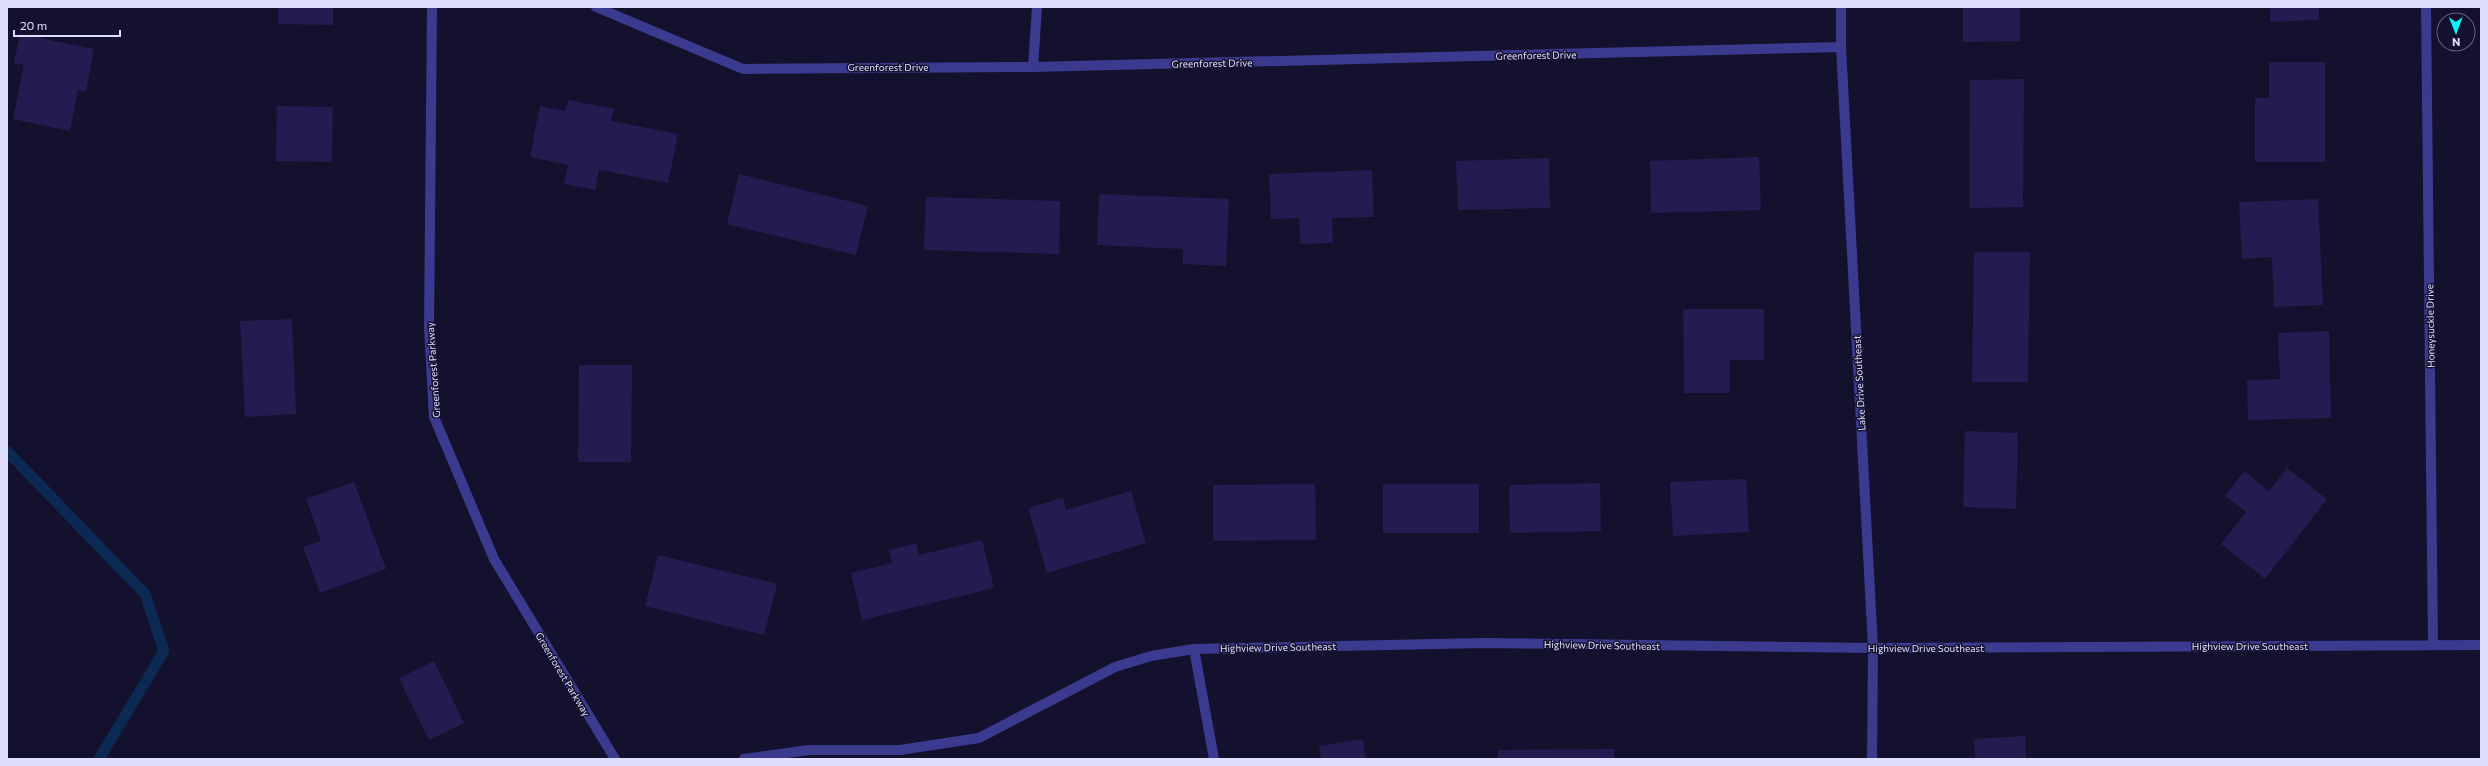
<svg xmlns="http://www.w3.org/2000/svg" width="2488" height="766" viewBox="0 0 2488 766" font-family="Commissioner,sans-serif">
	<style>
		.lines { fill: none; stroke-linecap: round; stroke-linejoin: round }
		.stream { stroke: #0b2953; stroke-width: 11 }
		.building { fill: #241c50 }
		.minor { stroke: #3a3b8f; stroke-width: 10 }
		.labels { text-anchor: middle; stroke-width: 3; stroke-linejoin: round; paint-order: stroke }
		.street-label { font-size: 10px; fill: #e0deff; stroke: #14112e }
	</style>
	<rect width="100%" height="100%" fill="#14112e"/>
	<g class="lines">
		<path class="stream" d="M7,451l138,143 19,57 -65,108"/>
	</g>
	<path class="building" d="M278,7h55v18l-55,-1z
		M1963,7h57v34l-57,1z
		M2270,7h49v13l-49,2z
		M20,34l74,15 -8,43 -8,-2 -8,41 -57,-12 11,-54 -10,-2z
		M2269,62h56v100h-70v-64h14z
		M2024,79l-1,128 -54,1 1,-128z
		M568,100l46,9 -3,12 67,13 -10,49 -69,-13 -4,20 -31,-6 4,-19 -38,-8 10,-51 25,5z
		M277,106l56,1 -1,55 -56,-1z
		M1759,157l2,53 -110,3 -1,-52z
		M1549,158l1,50 -92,2 -2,-49z
		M1372,170l2,47 -42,1 1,25 -33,1 -1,-26 -28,1 -2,-45z
		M739,174l129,32 -12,49 -129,-31z
		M1099,194l130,5 -3,67 -43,-2v-15l-86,-4z
		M926,197l134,4 -1,53 -135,-4z
		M2318,199l5,106 -49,2 -2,-50 -30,2 -3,-57z
		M1974,252h56l-2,130h-56z
		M1683,309h81v51h-34v33h-46z
		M292,319l4,95 -51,3 -5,-96z
		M2329,331l2,87 -83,2 -1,-40 33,-1 -2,-46z
		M579,365h53l-1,97h-53z
		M1965,431l53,2 -2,76 -53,-2z
		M2287,468l40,31 -62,80 -44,-35 25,-32 -21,-16 19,-25 25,20z
		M1746,479l3,53 -76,4 -3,-54z
		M354,482l32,87 -66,24 -17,-46 18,-6 -15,-42z
		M1600,483l1,48 -91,2 -1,-48z
		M1315,484l1,56 -103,1v-56z
		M1383,484h96v49h-96z
		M1131,491l15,52 -99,30 -19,-65 35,-10 3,12z
		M982,540l12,48 -132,32 -11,-47 41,-10 -3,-13 27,-7 3,12z
		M658,555l119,29 -13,51 -119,-29z
		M434,661l30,62 -35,17 -30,-62z
		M2025,736l1,23h-51l-1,-20z
		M1363,739l3,20h-45l-2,-13z
		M1614,749v10h-116v-9z"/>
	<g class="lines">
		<path class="minor" d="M432,7l-3,320 5,90 60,142 121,200
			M596,7l147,62 290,-2 808,-20
			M1841,7v40l32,601 -1,111
			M2426,7l7,638
			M1033,67l4,-60
			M1194,649l20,110
			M744,759l65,-9h91l79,-12 136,-71 36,-11 43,-7 288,-6 391,5 608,-3"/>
	</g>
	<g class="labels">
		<g class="street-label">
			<text transform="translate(1536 55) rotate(-1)" y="4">Greenforest Drive</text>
			<text transform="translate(1212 63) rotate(-1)" y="4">Greenforest Drive</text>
			<text x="888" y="71">Greenforest Drive</text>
			<text transform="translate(2430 326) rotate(-91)" y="4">Honeysuckle Drive</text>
			<text transform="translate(433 370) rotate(-94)" y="4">Greenforest Parkway</text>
			<text transform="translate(1859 383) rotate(-93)" y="4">Lake Drive Southeast</text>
			<text transform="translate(1602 645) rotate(1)" y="4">Highview Drive Southeast</text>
			<text x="2250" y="650">Highview Drive Southeast</text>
			<text transform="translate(1278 647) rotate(-1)" y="4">Highview Drive Southeast</text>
			<text x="1926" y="652">Highview Drive Southeast</text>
			<text transform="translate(563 674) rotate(59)" y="4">Greenforest Parkway</text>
		</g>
	</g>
	<rect width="2488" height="766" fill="none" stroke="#e0deff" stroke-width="16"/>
	<g transform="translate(2456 32) rotate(179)"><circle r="19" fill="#14112e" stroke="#666382"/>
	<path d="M0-3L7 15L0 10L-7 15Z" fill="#0af3ff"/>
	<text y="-6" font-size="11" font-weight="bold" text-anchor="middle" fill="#e0deff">N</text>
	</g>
	<path d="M14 30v6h106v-6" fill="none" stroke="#e0deff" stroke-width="2"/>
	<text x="20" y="30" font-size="12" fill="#e0deff" stroke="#14112e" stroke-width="3" paint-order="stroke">20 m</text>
</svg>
